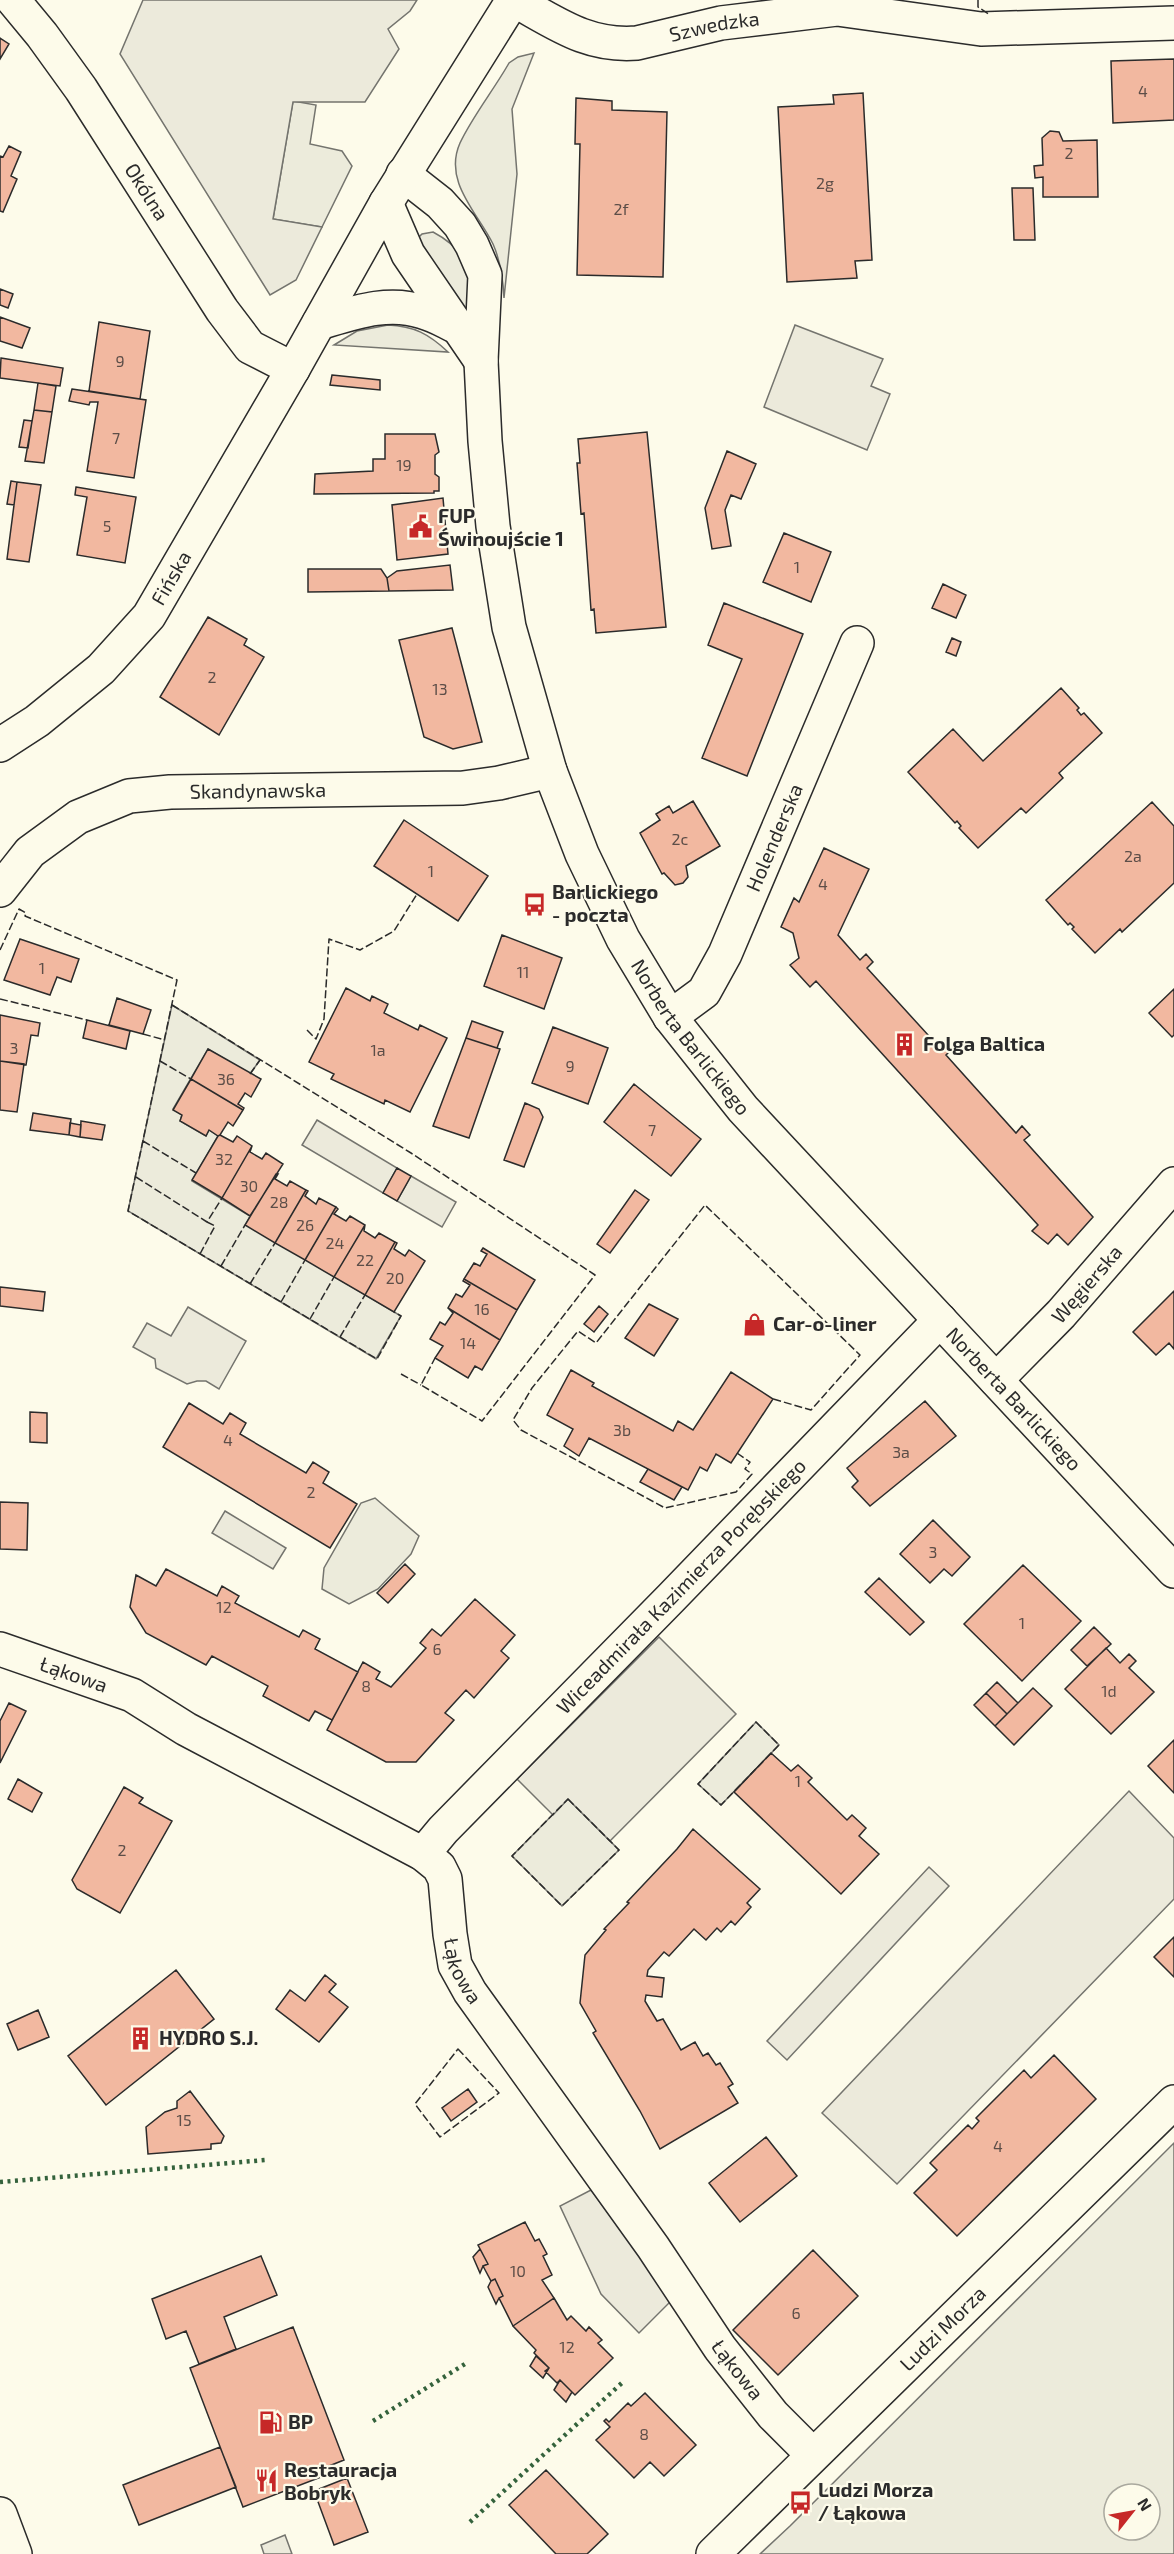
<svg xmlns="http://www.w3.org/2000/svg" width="1174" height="2554" viewBox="0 0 1174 2554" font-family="'Exo 2',sans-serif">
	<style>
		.green { fill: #ecebdb; stroke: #74746e; stroke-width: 1.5; fill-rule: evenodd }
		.parking { fill: #eceadb; stroke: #74746e; stroke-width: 1.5 }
		.building { fill: #f2b8a0; stroke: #2b2b2b; stroke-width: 1.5 }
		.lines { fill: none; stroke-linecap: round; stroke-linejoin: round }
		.minor-casing { stroke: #2b2b2b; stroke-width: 36 }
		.minor { stroke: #fdfbea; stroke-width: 33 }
		.hedge { stroke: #34623c; stroke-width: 4.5; stroke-dasharray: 3 4.5; stroke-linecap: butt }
		.fence { stroke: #2b2b2b; stroke-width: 1.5; stroke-dasharray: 8 3; stroke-linecap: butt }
		.labels { text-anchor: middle; stroke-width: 4.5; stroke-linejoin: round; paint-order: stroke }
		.number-label { font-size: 16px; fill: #5d4e48 }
		.street-label { font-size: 20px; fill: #2b2b2b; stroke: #fdfbea }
		.poi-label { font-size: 20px; font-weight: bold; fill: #2b2b2b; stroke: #fdfbea; text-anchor: start }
	</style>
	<rect width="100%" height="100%" fill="#fdfbea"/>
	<path class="green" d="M534,53l-22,56 5,65 -13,124c-1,-19 -3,-36 -11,-54 -16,-32 -50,-63 -33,-101 12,-26 35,-55 49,-80l9,-6z
		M293,101l23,4 -6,39 32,7 10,15 -30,61 -49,-8z
		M433,232c36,19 37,39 35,75l-3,3 -5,-3 -39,-64 -2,-6 3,-3z
		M388,325c26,1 41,9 60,27l-114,-7 23,-14z
		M172,1005l88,55 -10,14 -42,-25 -35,60 9,6 -2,6 26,15 3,-6 9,6 -26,45 58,35 -4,8 155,92 -25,43 -248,-148z
		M375,1498l44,38 -8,18 -33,35 -29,15 -27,-15 2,-21 37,-65z
		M756,1722l23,23 -58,60 -23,-21z
		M568,1799l51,51 -57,56 -50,-50z
		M1174,2143v411h-414l30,-28zM1114,2494h36v36h-36z"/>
	<path class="parking" d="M143,0h274l-7,11 -22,18 11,20 -34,53h-72l-20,117 49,8 -26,53 -26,15 -150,-241z
		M795,325l88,34 -12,27 19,8 -23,56 -103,-43z
		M317,1120l80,48 -14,25 -81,-48z
		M411,1176l45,26 -14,25 -45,-26z
		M188,1307l58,34 -27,48 -13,-8h-9l-10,3 -31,-16 -1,-9 -22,-12 14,-24 24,13z
		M225,1511l61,37 -13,21 -61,-36z
		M659,1637l77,77 -126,127 -42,-42 -15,16 -36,-36z
		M1129,1791l45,47v61l-277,285 -75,-71z
		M929,1867l20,19 -162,174 -20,-19z
		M591,2190l56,75 23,37 -31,31 -38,-39 -41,-88z
		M285,2535l7,19h-28l-3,-9z"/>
	<path class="building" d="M0,38l9,6 -9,15z
		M1174,59v61l-61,3 -2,-62z
		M863,93l9,167 -17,1 2,17 -70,4 -9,-175 56,-3 -1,-9z
		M576,98l36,3v9l55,2 -4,165 -86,-2 3,-131h-5z
		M1050,131l9,1 4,9 34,-1 1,57h-55v-20l-8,1 -1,-12 9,-1 -1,-27z
		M9,146l12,6 -10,24 6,3 -14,33 -3,-1v-55l3,1z
		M1012,188h21l2,52h-21z
		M0,289l13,5 -5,14 -8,-3z
		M0,317l30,11 -8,20 -22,-7z
		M99,322l51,9 -10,68 -51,-8z
		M1,358l62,10 -3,18 -60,-8z
		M332,375l48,5v10l-50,-5z
		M38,383l18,3 -4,26 -18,-2z
		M72,389l74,11 -12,78 -47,-7 11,-69h-8l-1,3 -20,-4z
		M34,410l18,2 -8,51 -19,-2z
		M24,420l8,1 -4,27 -9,-1z
		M647,432l19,195 -70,6 -2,-24 -3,1 -7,-97 -3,1 -4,-51h3l-2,-24z
		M385,434h50l4,18 -4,3v19l4,3v14h-5v2l-120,1 1,-20 58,-3v-12h12z
		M727,451l29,13 -15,35 -10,-4 -6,15 6,36 -19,3 -7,-41z
		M11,481l6,1 -3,23 -7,-1z
		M17,482l24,3 -12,77 -22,-3z
		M76,487l60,10 -11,66 -48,-8 10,-58 -12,-2z
		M443,498l5,56 -51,6 -5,-55z
		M784,533l47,19 -20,50 -48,-20z
		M450,565l3,25 -64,1 -2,-13 10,-7z
		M308,569h73l6,9 2,13 -81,1z
		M943,584l23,11 -10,23 -24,-10z
		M724,603l79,31 -56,142 -45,-18 40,-99 -34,-14z
		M208,617l39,22 -3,6 20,12 -45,78 -59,-38z
		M452,628l30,114 -29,7 -29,-12 -25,-97z
		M952,638l9,4 -5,14 -10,-4z
		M1061,688l18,20 -2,2 4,5 3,-2 18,20 -43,40 4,5 -37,35 -5,-5 -43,40 -19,-20 2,-2 -4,-5 -2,2 -47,-51 45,-43 30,32z
		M693,801l27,45 -34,20 2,11 -5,6 -8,2 -11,-12 -2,1 -22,-41 20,-13 -4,-6 13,-8 4,7z
		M1152,802l22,24v57l-52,49 -2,-3 -25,24 -23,-24 2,-2 -4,-4 -2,2 -22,-25z
		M404,820l84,56 -30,45 -84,-55z
		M824,848l45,21 -31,66 22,25 6,-6 7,8 -6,6 72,79 6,-6 7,8 -6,6 70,78 6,-7 8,9 -6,5 69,77 -25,28 -11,-11 -9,10 -16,-13 6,-6 -222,-244 -6,6 -20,-22 9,-7 -6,-25 -12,-6 13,-29 5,4z
		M502,935l60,23 -18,51 -60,-23z
		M20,939l59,20 -8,23 -14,-5 -7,18 -46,-15z
		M346,988l24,13 2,-5 16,8 -4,9 34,17 2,-5 27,13 -37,74 -25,-12 -1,4 -53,-25 3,-5 -25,-12z
		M1174,989v46l-2,2 -23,-24z
		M117,998l34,12 -8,24 -34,-9z
		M0,1015l40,8 -2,13 -7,-1 -5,30 -26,-4z
		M87,1020l43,11 -4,18 -43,-11z
		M472,1021l31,11 -6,16 -31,-10z
		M553,1027l55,21 -20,56 -56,-21z
		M466,1038l34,11 -31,89 -36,-12z
		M208,1049l53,30 -10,18 -6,-4 -7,11 6,4 -1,2 -52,-31z
		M0,1061l24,3 -7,48 -17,-2z
		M191,1079l52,31 -10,16 -5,-4 -8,13 -2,1 -9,-6 -3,6 -26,-15 2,-6 -9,-5z
		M634,1084l67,55 -30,37 -67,-54z
		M525,1103l14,6 4,8 -19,50 -20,-7z
		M33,1113l38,6 -2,16 -39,-5z
		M81,1121l24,4 -3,15 -22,-3z
		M70,1123l11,2 -1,12 -11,-2z
		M220,1135l13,7 4,-6 15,10 -30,52 -30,-18 26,-44z
		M252,1146l-2,6 12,7 4,-6 17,11 -33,52 -28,-18z
		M397,1168l14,8 -14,25 -14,-8z
		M276,1174h2l-3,5 12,7 3,-5 16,9 -31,53 -30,-18z
		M306,1190l2,1 -3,5 11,8 3,-6 17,9 -31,53 -30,-17z
		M635,1190l14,10 -39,53 -13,-9z
		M336,1207l2,2 -4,5 12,7 4,-5 15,9 -31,52 -29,-17z
		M365,1225l-1,6 11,7 4,-5 16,9 -30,53 -31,-18z
		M395,1242l2,1 -3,6 11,7 4,-6 16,11 -31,51 -29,-17z
		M483,1248l52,32 -18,30 -53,-31 10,-16 6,3 7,-12 -6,-3z
		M464,1279l53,31 -17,30 -52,-32 8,-14 6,3 8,-12 -7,-4z
		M0,1287l45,5 -2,19 -43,-5z
		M1174,1291v58l-5,-6 -13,12 -23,-23z
		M649,1304l29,15 -24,37 -29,-18z
		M599,1306l9,8 -14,18 -10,-8z
		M448,1308l52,32 -18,30 -7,-4 -7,12 -33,-20 8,-12 -13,-7 10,-17 5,3 8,-12z
		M571,1370l23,13 -2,3 81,45 5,-10 15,9 38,-58 42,27 -42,64 -15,-9 -9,17 -7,-4 -12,23 -99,-52 -10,18 -15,-10 9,-17 -26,-14z
		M925,1401l31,35 -86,70 -18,-19 6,-6 -11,-13z
		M189,1403l34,21 7,-11 16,10 -6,11 66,39 7,-11 16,10 -6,11 34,21 -27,44 -167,-101z
		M30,1412l17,1v30l-17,-1z
		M648,1469l34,18 -8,13 -34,-18z
		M0,1502l28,1 -1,47 -27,-1z
		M933,1520l37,37 -18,19 -8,-7 -14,14 -30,-29z
		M405,1564l10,10 -27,29 -11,-10z
		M1023,1565l58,56 -59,60 -58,-57z
		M166,1569l51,27 5,-10 17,10 -4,7 64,34 4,-7 17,9 -5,10 43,23 -26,48 -17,-9 -6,10 -46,-25 5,-10 -56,-30 -6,9 -60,-32 -16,-26 6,-32 20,11z
		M879,1578l45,44 -14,13 -45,-43z
		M475,1599l40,36 -14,16 8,7 -35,40 -8,-8 -21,23 9,7 -38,42h-30l-59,-32 36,-68 17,10 -4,7 15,8 35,-39 -6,-5 12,-14 9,7z
		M1094,1627l17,17 -24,22 -16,-16z
		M1106,1648l14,15 9,-9 7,7 -7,7 25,24 -43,42 -46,-45z
		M997,1682l21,21 -11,11 -21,-21z
		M1033,1688l19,18 -38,39 -19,-19z
		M986,1693l21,21 -12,12 -21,-21z
		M9,1703l17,8 -26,52v-42z
		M1174,1740v53l-26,-27z
		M771,1753l20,18 7,-6 14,13 -4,4 39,38 5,-5 14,13 -7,8 20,18 -38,40 -107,-102z
		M18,1779l24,14 -10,19 -24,-13z
		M124,1787l19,11 -4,5 33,18 -52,92 -43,-24 -5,-9z
		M693,1829l67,60 -13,14 4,4 -16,18 -4,-4 -10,11 -4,-4 -11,12 -12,-11 -25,27 -5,-4 -16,18 -1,6 17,2 -2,19 -16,-2 -1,6 12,20 6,-2 18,31 14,-8 8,14 5,-3 8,12 4,-2 13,21 -5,3 10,16 -78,46 -20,-38 -47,-78 3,-2 -16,-28 5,-48 21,-25 -2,-1 25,-26 -2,-1 50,-53z
		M1174,1937v40l-20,-20z
		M176,1970l38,49 -108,86 -38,-49z
		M325,1975l11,9 -7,8 19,15 -29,35 -43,-33 14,-19 15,11z
		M38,2010l11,27 -31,13 -11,-26z
		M1054,2055l42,44 -139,137 -43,-43 23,-23 -7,-7 38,-38 4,4 7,-8 -3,-3 48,-48 7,8z
		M468,2089l9,13 -26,19 -9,-13z
		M190,2091l34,45 -3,7 -10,1v5l-63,5 -2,-27 19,-15 12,-4v-7z
		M766,2137l31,39 -57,46 -31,-39z
		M525,2222l10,19 4,-2 8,15 -4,2 9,19 -10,5 12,18 -41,28 -14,-28 4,-2 -8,-17 -4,2 -8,-15 5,-2 -10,-19z
		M480,2249l8,15 -5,2 -3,7 -7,-16z
		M813,2250l45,46 -80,79 -45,-45z
		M261,2256l16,39 -53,22 12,32 -37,15 -13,-33 -20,8 -14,-40z
		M495,2279l8,17 -4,2 -3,6 -8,-17 3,-6z
		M554,2298l13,22 4,-4 15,15 3,-4 13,13 -4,3 15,15 -38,37 -15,-15 -3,3 -12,-12 4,-3 -15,-15 2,-3 -23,-24z
		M293,2327l51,133 -25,10 2,7 -78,30 -53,-139z
		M536,2356l13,12 -6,10 -13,-12z
		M560,2380l12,12 -6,10 -12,-12z
		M645,2393l51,52 -32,31 -14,-14 -16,16 -38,-38 14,-13 -6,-6 2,-2 3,3 19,-19 3,3z
		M220,2447l16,40 -97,38 -16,-40z
		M546,2470l62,64 -21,20h-31l-47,-49z
		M347,2478l21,54 -34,13 -20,-54z"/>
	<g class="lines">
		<defs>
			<g id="minor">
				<path id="s1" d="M13,0l29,35 39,54 141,221 28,37 43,22"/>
				<path id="s2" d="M514,0c42,23 73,47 123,43l84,-20 116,-14 144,20 193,-6"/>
				<path id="s3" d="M403,174l37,29 20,22 12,20 13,30 -4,86 4,80 8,85 16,101 41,144 32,83 41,85 47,78 73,92 431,462"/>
				<path d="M386,203l22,51 73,107"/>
				<path d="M319,323c34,-10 69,-23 104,-11 12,3 23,10 34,15"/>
				<path id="s4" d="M0,745l37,-24 64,-52 48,-53 144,-247 93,-166 127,-203"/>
				<path id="s5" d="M0,890l30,-38 48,-35 51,-21 41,-4 293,-4 36,-5 51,-12"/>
				<path id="s6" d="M670,1017l34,-25 21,-38 132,-311"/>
				<path id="s7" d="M996,1380l65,-66 113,-130"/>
				<path id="s8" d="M0,1649l132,46 54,34 237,125 16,13 6,12 5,55 5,31 15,27 183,255 67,101 53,67 39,39"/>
				<path id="s9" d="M423,1854l20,-24 228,-232 269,-278"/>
				<path d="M0,2514l15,40"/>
				<path id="s10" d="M713,2554l461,-452"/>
			</g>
		</defs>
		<use href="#minor" class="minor-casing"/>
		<use href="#minor" class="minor"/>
		<path class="hedge" d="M0,2182l266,-22
			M373,2421l92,-57
			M470,2522l154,-141"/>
		<path class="fence" d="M978,0v7l12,8
			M0,950l19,-41 7,4 -1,3 152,64 -49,231 249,148 24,-43 -7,-4
			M0,999l87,21
			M172,1005l239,148 184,122 -113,146 -61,-36 14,-27
			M307,1030l9,9 8,-20 5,-80 31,11 34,-19 23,-37
			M143,1034l22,6
			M160,1061l31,18
			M250,1074l10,-14
			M143,1141l53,32
			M136,1177l71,45 15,-24
			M200,1254l15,-28 -8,-4
			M221,1266l24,-41
			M250,1284l25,-41
			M281,1302l24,-42
			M310,1319l24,-42
			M340,1337l25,-42
			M401,1374l20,11
			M737,1453l13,9 -5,7 7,5 -16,18 -71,16 -144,-78 -8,-10 19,-32 46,-57 18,12 109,-138 155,150 -49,55 -38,-11
			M756,1722l23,23 -58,60 -23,-21z
			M568,1799l51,51 -57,56 -50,-50z
			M458,2049l41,44 -59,44 -25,-33z"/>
	</g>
	<defs>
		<symbol id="civic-bare" viewBox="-9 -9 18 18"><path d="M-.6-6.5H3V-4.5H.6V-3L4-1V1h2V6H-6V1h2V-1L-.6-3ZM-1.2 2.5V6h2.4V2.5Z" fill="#c62828" stroke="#fdfbea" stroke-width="2.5" paint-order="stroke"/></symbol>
		<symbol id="bus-bare" viewBox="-9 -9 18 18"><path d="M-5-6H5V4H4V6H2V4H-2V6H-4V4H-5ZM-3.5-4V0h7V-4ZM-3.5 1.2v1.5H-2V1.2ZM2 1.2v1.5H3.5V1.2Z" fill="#c62828" stroke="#fdfbea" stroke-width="2.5" paint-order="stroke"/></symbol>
		<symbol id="building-bare" viewBox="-9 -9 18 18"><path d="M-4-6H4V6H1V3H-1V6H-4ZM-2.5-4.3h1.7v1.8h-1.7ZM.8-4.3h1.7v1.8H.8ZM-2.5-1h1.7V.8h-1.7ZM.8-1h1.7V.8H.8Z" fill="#c62828" stroke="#fdfbea" stroke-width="2.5" paint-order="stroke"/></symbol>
		<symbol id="shop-bare" viewBox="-9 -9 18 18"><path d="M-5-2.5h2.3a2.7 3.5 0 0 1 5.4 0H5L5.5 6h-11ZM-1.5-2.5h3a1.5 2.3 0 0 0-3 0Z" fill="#c62828" stroke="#fdfbea" stroke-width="2.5" paint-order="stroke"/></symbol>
		<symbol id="fuel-bare" viewBox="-9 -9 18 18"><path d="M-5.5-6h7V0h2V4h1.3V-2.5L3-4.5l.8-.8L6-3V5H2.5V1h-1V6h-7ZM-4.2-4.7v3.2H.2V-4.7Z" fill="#c62828" stroke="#fdfbea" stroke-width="2.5" paint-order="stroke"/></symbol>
		<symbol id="restaurant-bare" viewBox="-9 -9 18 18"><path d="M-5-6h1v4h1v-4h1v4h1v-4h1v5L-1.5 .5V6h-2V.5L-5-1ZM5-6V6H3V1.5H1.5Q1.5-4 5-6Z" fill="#c62828" stroke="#fdfbea" stroke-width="2.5" paint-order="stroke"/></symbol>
	</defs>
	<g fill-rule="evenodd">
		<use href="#civic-bare" x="404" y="510" width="33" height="33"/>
		<use href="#bus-bare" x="518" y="888" width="33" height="33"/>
		<use href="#building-bare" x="888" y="1028" width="33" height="33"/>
		<use href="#shop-bare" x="738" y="1308" width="33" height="33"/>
		<use href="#building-bare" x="124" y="2022" width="33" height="33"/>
		<use href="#fuel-bare" x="254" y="2406" width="33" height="33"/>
		<use href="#restaurant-bare" x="250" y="2464" width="33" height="33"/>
		<use href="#bus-bare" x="784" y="2486" width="33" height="33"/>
	</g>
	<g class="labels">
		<g class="number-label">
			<text x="1143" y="97">4</text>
			<text x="1069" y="159">2</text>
			<text x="825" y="189">2g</text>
			<text x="621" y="215">2f</text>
			<text x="120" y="367">9</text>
			<text x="116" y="444">7</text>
			<text x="404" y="471">19</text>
			<text x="107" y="532">5</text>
			<text x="797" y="573">1</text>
			<text x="212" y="683">2</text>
			<text x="440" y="695">13</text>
			<text x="680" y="845">2c</text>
			<text x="1133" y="862">2a</text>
			<text x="431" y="877">1</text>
			<text x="823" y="890">4</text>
			<text x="42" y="974">1</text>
			<text x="523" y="978">11</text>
			<text x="14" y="1054">3</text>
			<text x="378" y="1056">1a</text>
			<text x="570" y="1072">9</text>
			<text x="226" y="1085">36</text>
			<text x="652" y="1136">7</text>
			<text x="224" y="1165">32</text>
			<text x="249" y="1192">30</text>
			<text x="279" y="1208">28</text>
			<text x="305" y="1231">26</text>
			<text x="335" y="1249">24</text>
			<text x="365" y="1266">22</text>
			<text x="395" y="1284">20</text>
			<text x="482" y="1315">16</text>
			<text x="468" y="1349">14</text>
			<text x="622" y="1436">3b</text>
			<text x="228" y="1446">4</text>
			<text x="901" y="1458">3a</text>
			<text x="311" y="1498">2</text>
			<text x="933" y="1558">3</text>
			<text x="224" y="1613">12</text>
			<text x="1022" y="1629">1</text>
			<text x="437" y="1655">6</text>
			<text x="366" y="1692">8</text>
			<text x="1109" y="1697">1d</text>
			<text x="798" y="1787">1</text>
			<text x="122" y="1856">2</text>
			<text x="184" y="2126">15</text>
			<text x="998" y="2152">4</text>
			<text x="518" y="2277">10</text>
			<text x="796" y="2319">6</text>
			<text x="567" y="2353">12</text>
			<text x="644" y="2440">8</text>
		</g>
		<g class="street-label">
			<text dy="7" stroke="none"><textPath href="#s2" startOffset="212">Szwedzka</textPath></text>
			<text dy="7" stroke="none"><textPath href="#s1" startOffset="234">Okólna</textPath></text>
			<text dy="7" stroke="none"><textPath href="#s4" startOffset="242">Fińska</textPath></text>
			<text dy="7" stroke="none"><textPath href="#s5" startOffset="292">Skandynawska</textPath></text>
			<text dy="7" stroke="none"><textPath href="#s6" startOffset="212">Holenderska</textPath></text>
			<text dy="7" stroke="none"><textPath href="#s3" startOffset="939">Norberta Barlickiego</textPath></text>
			<text dy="7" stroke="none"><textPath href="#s7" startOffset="132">Węgierska</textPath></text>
			<text dy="7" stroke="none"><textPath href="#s3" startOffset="1425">Norberta Barlickiego</textPath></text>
			<text dy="7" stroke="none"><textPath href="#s9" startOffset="372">Wiceadmirała Kazimierza Porębskiego</textPath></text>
			<text dy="7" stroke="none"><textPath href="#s8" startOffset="78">Łąkowa</textPath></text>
			<text dy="7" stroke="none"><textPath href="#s8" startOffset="600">Łąkowa</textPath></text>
			<text dy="7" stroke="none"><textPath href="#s10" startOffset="322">Ludzi Morza</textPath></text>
			<text dy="7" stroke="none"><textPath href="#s8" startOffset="1086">Łąkowa</textPath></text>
		</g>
		<g class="poi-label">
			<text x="438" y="523">FUP<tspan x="438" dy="23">Świnoujście 1</tspan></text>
			<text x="552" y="899">Barlickiego<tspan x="552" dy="23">- poczta</tspan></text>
			<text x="923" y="1051">Folga Baltica</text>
			<text x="773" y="1331">Car-o-liner</text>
			<text x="159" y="2045">HYDRO S.J.</text>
			<text x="288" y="2429">BP</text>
			<text x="284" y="2477">Restauracja<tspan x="284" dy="23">Bobryk</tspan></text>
			<text x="818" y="2497">Ludzi Morza<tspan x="818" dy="23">/ Łąkowa</tspan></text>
		</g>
	</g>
	<g transform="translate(1132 2512) rotate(59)"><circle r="28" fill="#fdfbea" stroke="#a9a89e" stroke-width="1.5"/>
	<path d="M0-4.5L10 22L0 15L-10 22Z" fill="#c62828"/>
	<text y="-9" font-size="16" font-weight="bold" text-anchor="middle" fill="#2b2b2b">N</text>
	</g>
</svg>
